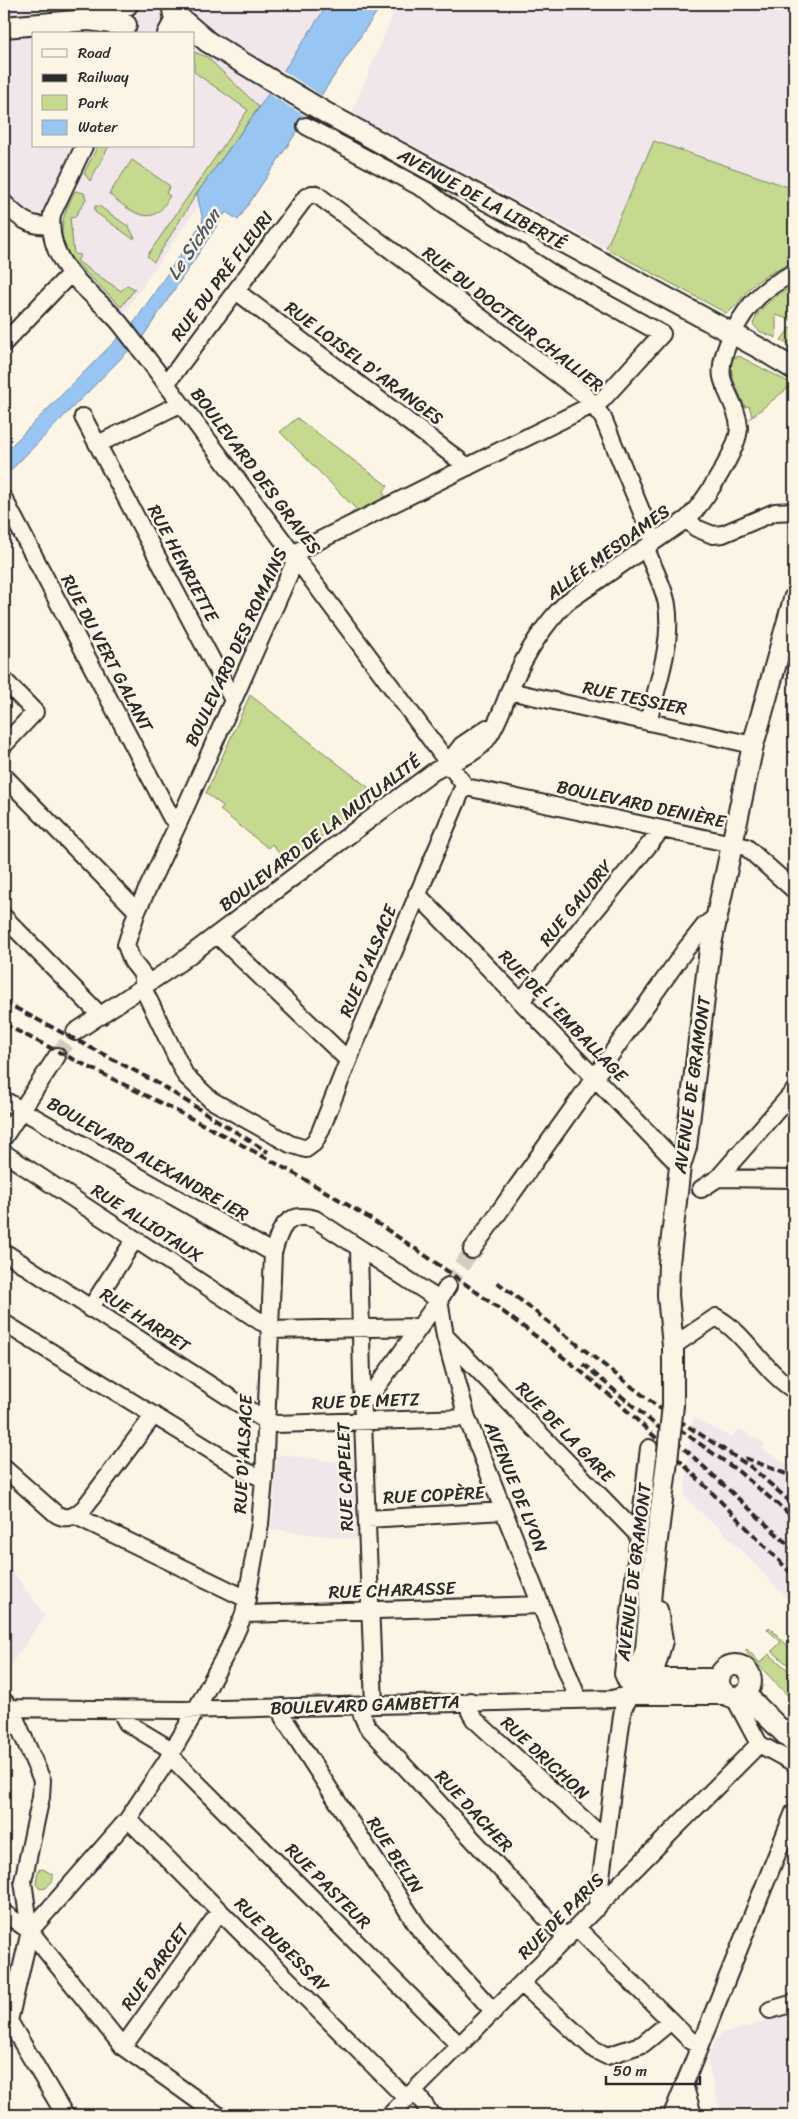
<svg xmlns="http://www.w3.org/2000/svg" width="798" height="2119" viewBox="0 0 798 2119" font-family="Sriracha,sans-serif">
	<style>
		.built { fill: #f1e6ea; fill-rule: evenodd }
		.green { fill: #c5da8f; stroke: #78825d }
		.water { fill: #99c5f2; stroke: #6d87a2 }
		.pier { fill: #fcf5e5 }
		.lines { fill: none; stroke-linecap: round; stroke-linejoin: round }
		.minor-tunnel { stroke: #d2cdc0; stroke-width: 16; stroke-dasharray: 16 8; stroke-linecap: butt }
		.minor-casing { stroke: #2b2b2b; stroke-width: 20 }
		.major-casing { stroke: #2b2b2b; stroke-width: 24 }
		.minor { stroke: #fcf5e5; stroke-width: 16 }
		.major { stroke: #fcf5e5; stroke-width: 20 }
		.rail { stroke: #2b2b2b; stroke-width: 4; stroke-dasharray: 8 4; stroke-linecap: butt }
		.major-bridge-casing { stroke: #2b2b2b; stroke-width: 24; stroke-linecap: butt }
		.major-bridge { stroke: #fcf5e5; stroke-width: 20 }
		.labels { text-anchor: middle; stroke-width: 5; stroke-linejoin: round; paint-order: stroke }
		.street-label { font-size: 18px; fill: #2b2b2b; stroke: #fcf5e5 }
		.water-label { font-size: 19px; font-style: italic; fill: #4c5967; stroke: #fcf5e5 }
	</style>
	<rect width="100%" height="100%" fill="#fcf5e5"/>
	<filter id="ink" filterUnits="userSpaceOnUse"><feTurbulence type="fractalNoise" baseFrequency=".02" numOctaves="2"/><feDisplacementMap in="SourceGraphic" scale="10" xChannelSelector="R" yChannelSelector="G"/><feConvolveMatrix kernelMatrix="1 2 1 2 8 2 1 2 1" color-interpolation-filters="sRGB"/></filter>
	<g filter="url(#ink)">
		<path class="built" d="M4,4h324l-72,108 -59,81 3,11 -76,109 -120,-118zM34,34h160v112h-160z
			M397,4h397v185l-140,-48 -48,107 -254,-135z
			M693,1417l39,21 6,-10 27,16 -3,5 32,19v138l-77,-81 -4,-1 -29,-28z
			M276,1454l79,10 3,76 -88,-11 4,-23z
			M4,1560l41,56 -41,58z
			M794,2014v101h-73l-14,-56 9,-20 5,-5z"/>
		<path class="green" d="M194,52l13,5 52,50 -62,86 -43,69 -7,-6 101,-146 -54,-38z
			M654,141l140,48v73c-15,7 -32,14 -44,26 -8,8 -13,20 -24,25l-120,-65z
			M98,146h11l-19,35 -6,-8z
			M132,160l38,26 -4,7 4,3c-4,5 -7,13 -12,16 -15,12 -38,-9 -49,-18z
			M75,191l9,2 2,6 -11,18 -5,1 4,36 7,1 -4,6 44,30 6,-6 8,4 -14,18 -50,-49c-16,-26 -8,-43 4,-67z
			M95,206h4l30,21 6,11h-3l-37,-26z
			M794,286v35l-18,-6v23l-17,-7 -6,-7c6,-18 25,-30 41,-38z
			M790,328l4,1v17l-13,-6z
			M739,356l55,29v7l-6,-4 -39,31 3,-3 -3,-10 -4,1 -12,-28 -2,-10 1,-10z
			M297,418l91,68 -5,6 3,6 -39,19 9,-8 -76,-77z
			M250,695l128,100 -92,68 -14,-19 -4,4 -48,-38 3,-4 -17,-13z
			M769,1627l25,25v18l-22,-19 9,-9 -14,-13z
			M747,1649l13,14 9,-9 25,21v15l-4,3 4,5v4l-49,-51z
			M43,1869l10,6v5l-7,8 -6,1 -4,-5 2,-14z"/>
		<path class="water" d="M328,4h54l-144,216 -12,-8 -82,123 -140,142v-24l132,-133 67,-99 -6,-28 59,-81z"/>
		<path class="pier" d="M282,70l42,27 -14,22 -43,-26z"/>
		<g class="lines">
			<path class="minor-tunnel" d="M57,1056l18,-24
				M448,1286l24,-36"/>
			<defs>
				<path id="minor" d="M84,146l-32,68c-7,50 37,75 66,107 10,12 19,25 29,37l319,429
					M4,203c14,14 25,25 47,22
					M236,291l232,176
					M4,343l66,-69
					M166,384l140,-187 6,-3h4l270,202 17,22 51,124
					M83,417l150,283
					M98,444l82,-40
					M4,499l167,318 7,7
					M687,519l9,9 17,7 10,-1 52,-22 19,-1
					M646,548c6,18 18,38 21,57 6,38 -10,80 -19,117
					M4,680l31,32 -31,33
					M509,691l244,54
					M448,763l14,-18 25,-17
					M4,776l133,135
					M466,787l280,60 48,43
					M417,894l263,272
					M4,917l97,99
					M217,935l131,125
					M143,975l-11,-14 -6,-16 11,-34 41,-87 122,-274 302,-150 60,-66 -109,-60 -109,-70 -15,-12 -123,-66
					M143,978v10l42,87 26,25 79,44 16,5 8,-6 6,-11 34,-86 107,-254 5,-5
					M521,1001l141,-172
					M75,1032l104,-69 254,-191c18,-11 41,-15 54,-33 11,-15 17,-35 24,-52 14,-32 31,-61 56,-85l120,-83c16,-15 52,-70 52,-92 -1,-18 -13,-33 -17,-50 -4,-24 20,-65 37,-81 10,-10 23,-17 35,-23
					M4,1100l269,153
					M4,1137l53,-81
					M4,1153l257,169 8,3
					M718,1178l76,-87
					M701,1189l17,-11 76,1
					M359,1248l4,173 11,284
					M472,1250l214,-301 19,-24 12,-9
					M4,1252l262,169 10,3 191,-6
					M448,1286l-9,14 6,36 22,82 111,281
					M90,1309l45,-70
					M4,1323l237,146 23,10
					M269,1330l151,-3
					M446,1337l192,198
					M673,1346l43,-29c31,17 47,54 78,73
					M4,1468l52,46c12,7 19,2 28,-6l70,-93
					M76,1516l171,83
					M367,1519l137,-8
					M244,1614l297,-9
					M632,1694l-9,-20 26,-226
					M734,1697l25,47 35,19
					M470,1701v11l4,7 121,111 11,2
					M363,1705l-1,10 5,11 180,193 20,19
					M282,1707l1,10 137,213 74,82
					M4,1708l177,2 431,-11 20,-5
					M120,1710l7,13 40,24 9,15 284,284
					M128,1819l279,280
					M597,1908l26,-200 9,-14
					M4,1913l26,18 93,116 95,68
					M577,1928l113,112 10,5
					M30,1931l98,-112 38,-57 25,-43 38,-71 15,-34 16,-90 4,-45 9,-226c7,-25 13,-42 42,-34l124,81 -68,95 -9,8
					M522,1984l73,66 12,6 36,-12 28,-23
					M770,2010l24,-7
					M9,2021l56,94
					M4,2033l5,-12 21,-90 -7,-50 18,-84 1,-17 -26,-60 -11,-18
					M123,2047l97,-136
					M684,2084l9,31
					M414,2092l8,9 9,14
					M390,2115l369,-371
					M672,2115l122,-303"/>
				<path id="major" d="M175,14l33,28 118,71 435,236 33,20
					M92,19l35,-14
					M4,27l85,-7 37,5
					M168,34l7,-13 -3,-17
					M673,1405v-59l-5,-51 1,-32 11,-97 6,-19 24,-198 43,-204 41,-146
					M719 1681a16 16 0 1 1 32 0a16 16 0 1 1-32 0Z
					M653,1672l9,-31 -5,-31
					M651,1679h68
					M632,1694l14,-45 6,-70 15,-118
					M632,1694h93
					M745,1694l49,49"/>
			</defs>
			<use href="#minor" class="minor-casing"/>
			<use href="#major" class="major-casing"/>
			<use href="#minor" class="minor"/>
			<use href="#major" class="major"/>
			<path class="rail" d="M4,1002l150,79 114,71
				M4,1024c108,56 219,107 324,169 61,36 118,76 174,118 42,31 83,62 122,97 59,54 114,111 170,168
				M497,1282l161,125 93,60 43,38
				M583,1364l106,89 105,97
				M679,1429l59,42 56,47
				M745,1458l49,19"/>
			<defs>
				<path id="major-bridge" d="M667,1461l6,-56"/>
			</defs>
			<use href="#major-bridge" class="major-bridge-casing"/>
			<use href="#major-bridge" class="major-bridge"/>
		</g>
	</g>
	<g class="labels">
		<g class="street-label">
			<text transform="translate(482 199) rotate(29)" y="6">AVENUE DE LA LIBERTÉ</text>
			<text transform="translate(222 276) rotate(-53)" y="6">RUE DU PRÉ FLEURI</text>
			<text transform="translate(513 319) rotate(38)" y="6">RUE DU DOCTEUR CHALLIER</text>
			<text transform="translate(364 363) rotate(37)" y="6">RUE LOISEL D'ARANGES</text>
			<text transform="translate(256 471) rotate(53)" y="6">BOULEVARD DES GRAVES</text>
			<text transform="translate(608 552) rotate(-36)" y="6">ALLÉE MESDAMES</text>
			<text transform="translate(183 563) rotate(62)" y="6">RUE HENRIETTE</text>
			<text transform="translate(236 647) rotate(-65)" y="6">BOULEVARD DES ROMAINS</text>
			<text transform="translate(107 653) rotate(62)" y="6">RUE DU VERT GALANT</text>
			<text transform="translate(635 698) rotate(12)" y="6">RUE TESSIER</text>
			<text transform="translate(641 804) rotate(12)" y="6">BOULEVARD DENIÈRE</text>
			<text transform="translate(320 833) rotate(-37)" y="6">BOULEVARD DE LA MUTUALITÉ</text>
			<text transform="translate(576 903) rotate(-51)" y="6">RUE GAUDRY</text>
			<text transform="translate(368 961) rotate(-67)" y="6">RUE D'ALSACE</text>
			<text transform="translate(563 1016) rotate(46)" y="6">RUE DE L'EMBALLAGE</text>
			<text transform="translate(692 1085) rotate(-82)" y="6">AVENUE DE GRAMONT</text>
			<text transform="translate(148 1159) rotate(30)" y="6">BOULEVARD ALEXANDRE IER</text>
			<text transform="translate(147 1223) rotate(33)" y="6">RUE ALLIOTAUX</text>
			<text transform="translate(145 1320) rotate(33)" y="6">RUE HARPET</text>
			<text transform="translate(366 1401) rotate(-2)" y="6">RUE DE METZ</text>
			<text transform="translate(565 1432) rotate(46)" y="6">RUE DE LA GARE</text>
			<text transform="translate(243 1454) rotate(-87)" y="6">RUE D'ALSACE</text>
			<text transform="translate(345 1477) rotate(-92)" y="6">RUE CAPELET</text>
			<text transform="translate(516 1487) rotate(68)" y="6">AVENUE DE LYON</text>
			<text transform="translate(434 1495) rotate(-3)" y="6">RUE COPÈRE</text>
			<text transform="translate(634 1572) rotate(-83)" y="6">AVENUE DE GRAMONT</text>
			<text transform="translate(392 1590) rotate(-2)" y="6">RUE CHARASSE</text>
			<text transform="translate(365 1705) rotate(-2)" y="6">BOULEVARD GAMBETTA</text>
			<text transform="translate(545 1758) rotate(43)" y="6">RUE DRICHON</text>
			<text transform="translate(474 1811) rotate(47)" y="6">RUE DACHER</text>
			<text transform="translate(395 1855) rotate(57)" y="6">RUE BELIN</text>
			<text transform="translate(328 1886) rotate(45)" y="6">RUE PASTEUR</text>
			<text transform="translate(561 1916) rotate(-45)" y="6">RUE DE PARIS</text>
			<text transform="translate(282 1945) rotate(45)" y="6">RUE DUBESSAY</text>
			<text transform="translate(155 1967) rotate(-54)" y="6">RUE DARCET</text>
		</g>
		<g class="water-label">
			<text transform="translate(193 244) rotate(-56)" y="7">Le Sichon</text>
		</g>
	</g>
	<rect width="798" height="2119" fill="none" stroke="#fcf5e5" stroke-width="20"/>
	<rect x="10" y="10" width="778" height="2099" fill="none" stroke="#2b2b2b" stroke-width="2" filter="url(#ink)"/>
	<rect x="32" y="32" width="162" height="115" fill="#fcf5e5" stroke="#a8a49b"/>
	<rect x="42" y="49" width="25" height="8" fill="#fcf5e5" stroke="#a8a49b"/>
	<text x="78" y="58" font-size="15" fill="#2b2b2b">Road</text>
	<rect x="42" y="74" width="25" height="8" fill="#2b2b2b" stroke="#a8a49b"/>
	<text x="78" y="82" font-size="15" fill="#2b2b2b">Railway</text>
	<rect x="42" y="95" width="25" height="15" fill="#c5da8f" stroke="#a8a49b"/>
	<text x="78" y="108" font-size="15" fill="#2b2b2b">Park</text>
	<rect x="42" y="120" width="25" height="15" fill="#99c5f2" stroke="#a8a49b"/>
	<text x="78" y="132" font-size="15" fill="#2b2b2b">Water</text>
	<path d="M606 2076v8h94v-8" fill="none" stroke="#2b2b2b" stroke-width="2.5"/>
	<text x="613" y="2076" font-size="15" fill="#2b2b2b" stroke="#fcf5e5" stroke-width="4" paint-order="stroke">50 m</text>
</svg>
